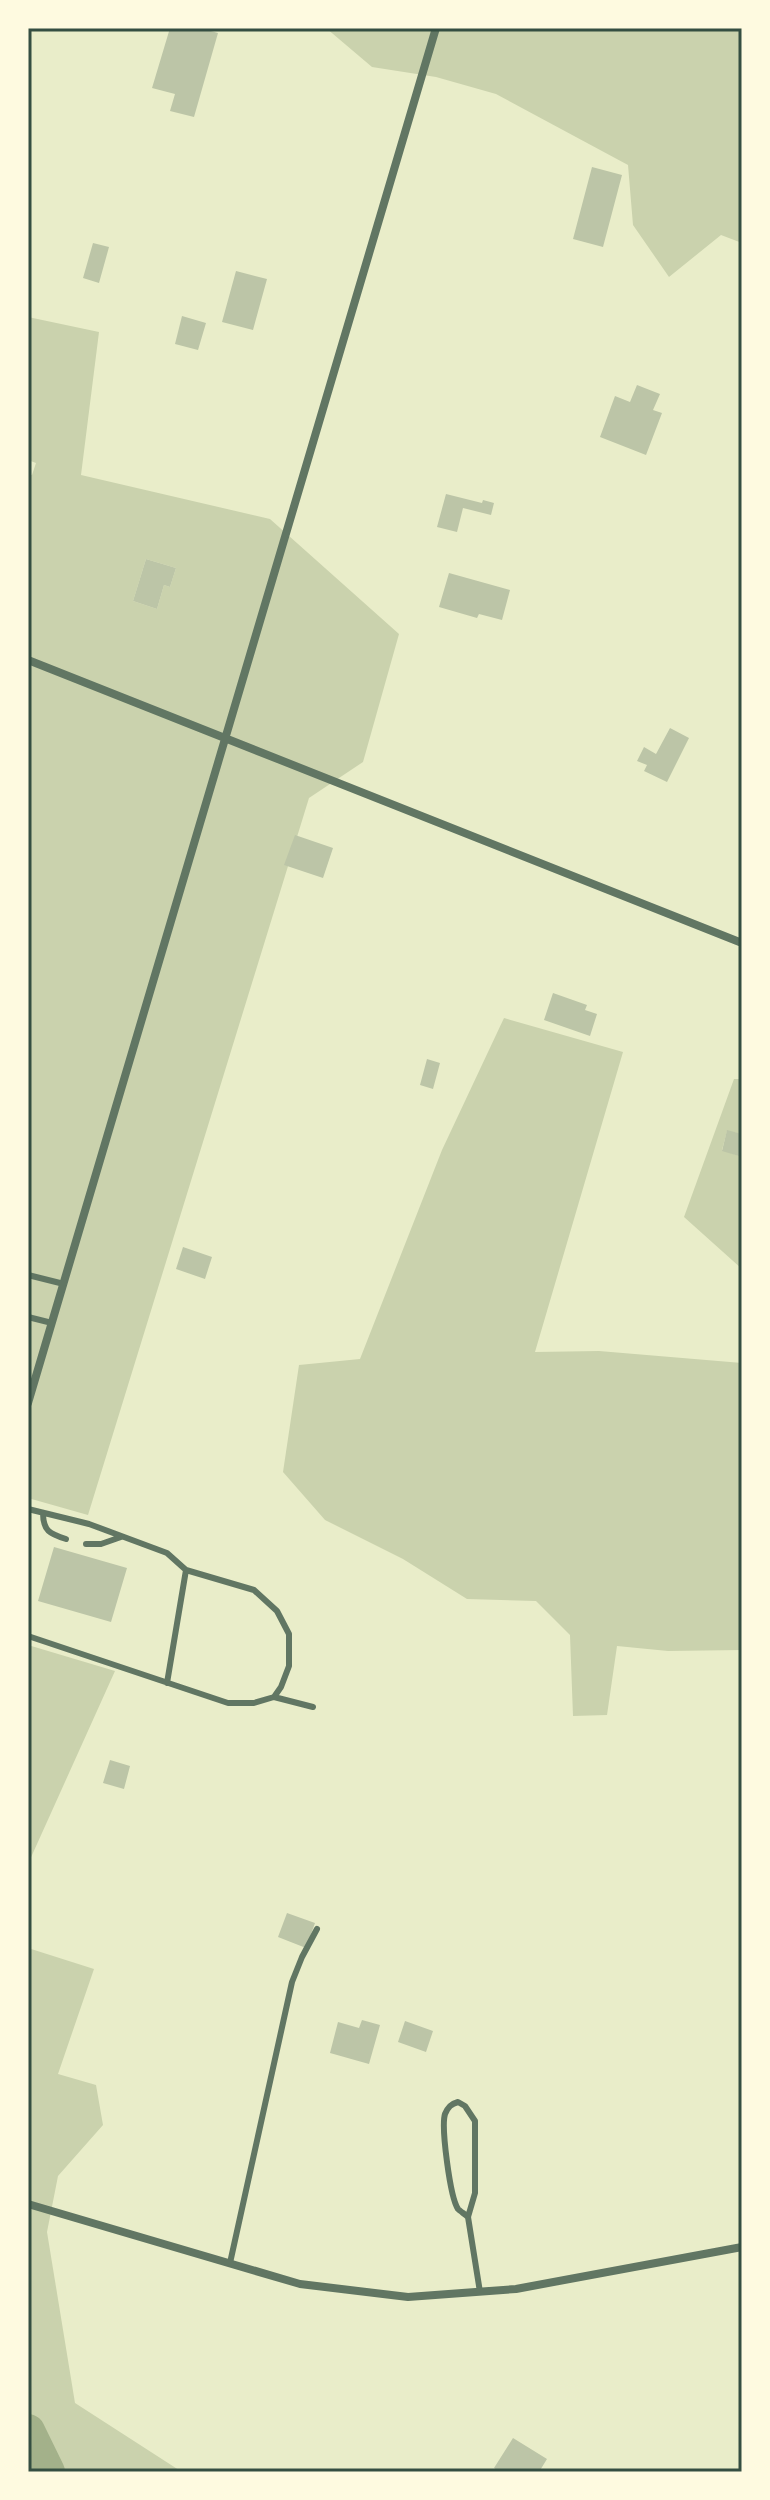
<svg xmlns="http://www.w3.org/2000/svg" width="770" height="2500" viewBox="0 0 770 2500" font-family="'Varela Round',sans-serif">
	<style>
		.green { fill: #cad2ad; fill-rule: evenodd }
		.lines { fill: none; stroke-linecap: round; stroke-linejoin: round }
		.river { stroke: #a3b18a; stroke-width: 34 }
		.building { fill: #bcc5a7 }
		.service { stroke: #617663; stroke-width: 6 }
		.minor { stroke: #617663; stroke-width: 8 }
		.neatline { fill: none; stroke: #344e41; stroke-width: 3 }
	</style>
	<rect width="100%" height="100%" fill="#e9edc9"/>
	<path class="green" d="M326,28h416v215l-21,-8 -52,42 -36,-52 -5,-60 -132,-71 -60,-17 -64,-10z
		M28,317l71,15 -18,143 189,44 129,115 -36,128 -54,36 -221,717 -60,-17v-1024l4,1 4,-12 -8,-3zM146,559l30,9 -6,19 -6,-2 -7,24 -24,-8z
		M504,1018l119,34 -88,300 64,-1 143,12v287l-74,1 -51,-5 -10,69 -34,1 -3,-81 -34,-34 -69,-2 -64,-40 -78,-39 -42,-48 16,-107 61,-6 82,-209z
		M734,1079h8v55l-15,-3 -5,19 20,7v112l-58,-52z
		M28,1645l87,26 -87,193z
		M28,1948l66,21 -36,105 38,11 7,40 -45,51 -11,56 28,171 107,69h-154z"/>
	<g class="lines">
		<path class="river" d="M28,2431l20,41"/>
	</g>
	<path class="building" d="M170,28h30l18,5 -24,84 -24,-6 5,-17 -23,-6z
		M592,167l30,8 -19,72 -30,-8z
		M93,243l16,4 -10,36 -16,-5z
		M236,271l31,8 -14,51 -31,-8z
		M182,316l24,7 -8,27 -23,-6z
		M637,385l23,9 -7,16 9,3 -16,42 -46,-18 15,-41 15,6z
		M446,494l36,9 1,-3 11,3 -3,12 -28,-7 -6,24 -20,-5z
		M146,559l30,9 -6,19 -6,-2 -7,24 -24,-8z
		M449,573l61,17 -8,30 -23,-6 -2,4 -38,-11z
		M670,728l19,10 -22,44 -23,-11 3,-6 -10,-4 7,-14 12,7z
		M295,835l38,13 -10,30 -39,-13z
		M553,993l34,12 -2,5 12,4 -7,22 -46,-16z
		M427,1059l13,4 -7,26 -13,-4z
		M727,1130l15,4v23l-20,-6z
		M183,1247l29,10 -7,22 -29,-10z
		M54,1547l73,21 -16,54 -73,-21z
		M110,1760l20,6 -6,23 -21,-6z
		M287,1913l28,10 -9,25 -28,-11z
		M362,2020l18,5 -11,39 -39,-11 8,-31 21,6z
		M405,2021l28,10 -7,21 -28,-10z
		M513,2438l34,21 -8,13h-39l-6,-4z"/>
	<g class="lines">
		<path class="service" d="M28,1275l36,9
			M28,1317l24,6
			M28,1509l61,15 78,29 19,17 68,20 23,21 12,23v32l-8,21 -7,10 -20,6h-26l-200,-67
			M43,1513c0,18 7,21 23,26
			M86,1544h15l20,-7
			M167,1683l19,-113
			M274,1697l39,10
			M468,2217c-2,-2 -8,-6 -10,-8 -8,-12 -17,-82 -13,-95 3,-7 6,-10 13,-12l7,4 10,15v72l-7,24 12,75
			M230,2263l62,-281 10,-25 15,-28"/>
		<path class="minor" d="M28,660l714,283
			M28,1403l408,-1375
			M28,2204l272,80 108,13 108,-8 226,-42"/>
	</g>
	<rect width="770" height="2500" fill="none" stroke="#fefae0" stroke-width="60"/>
	<rect x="30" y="30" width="710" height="2440" class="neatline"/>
</svg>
